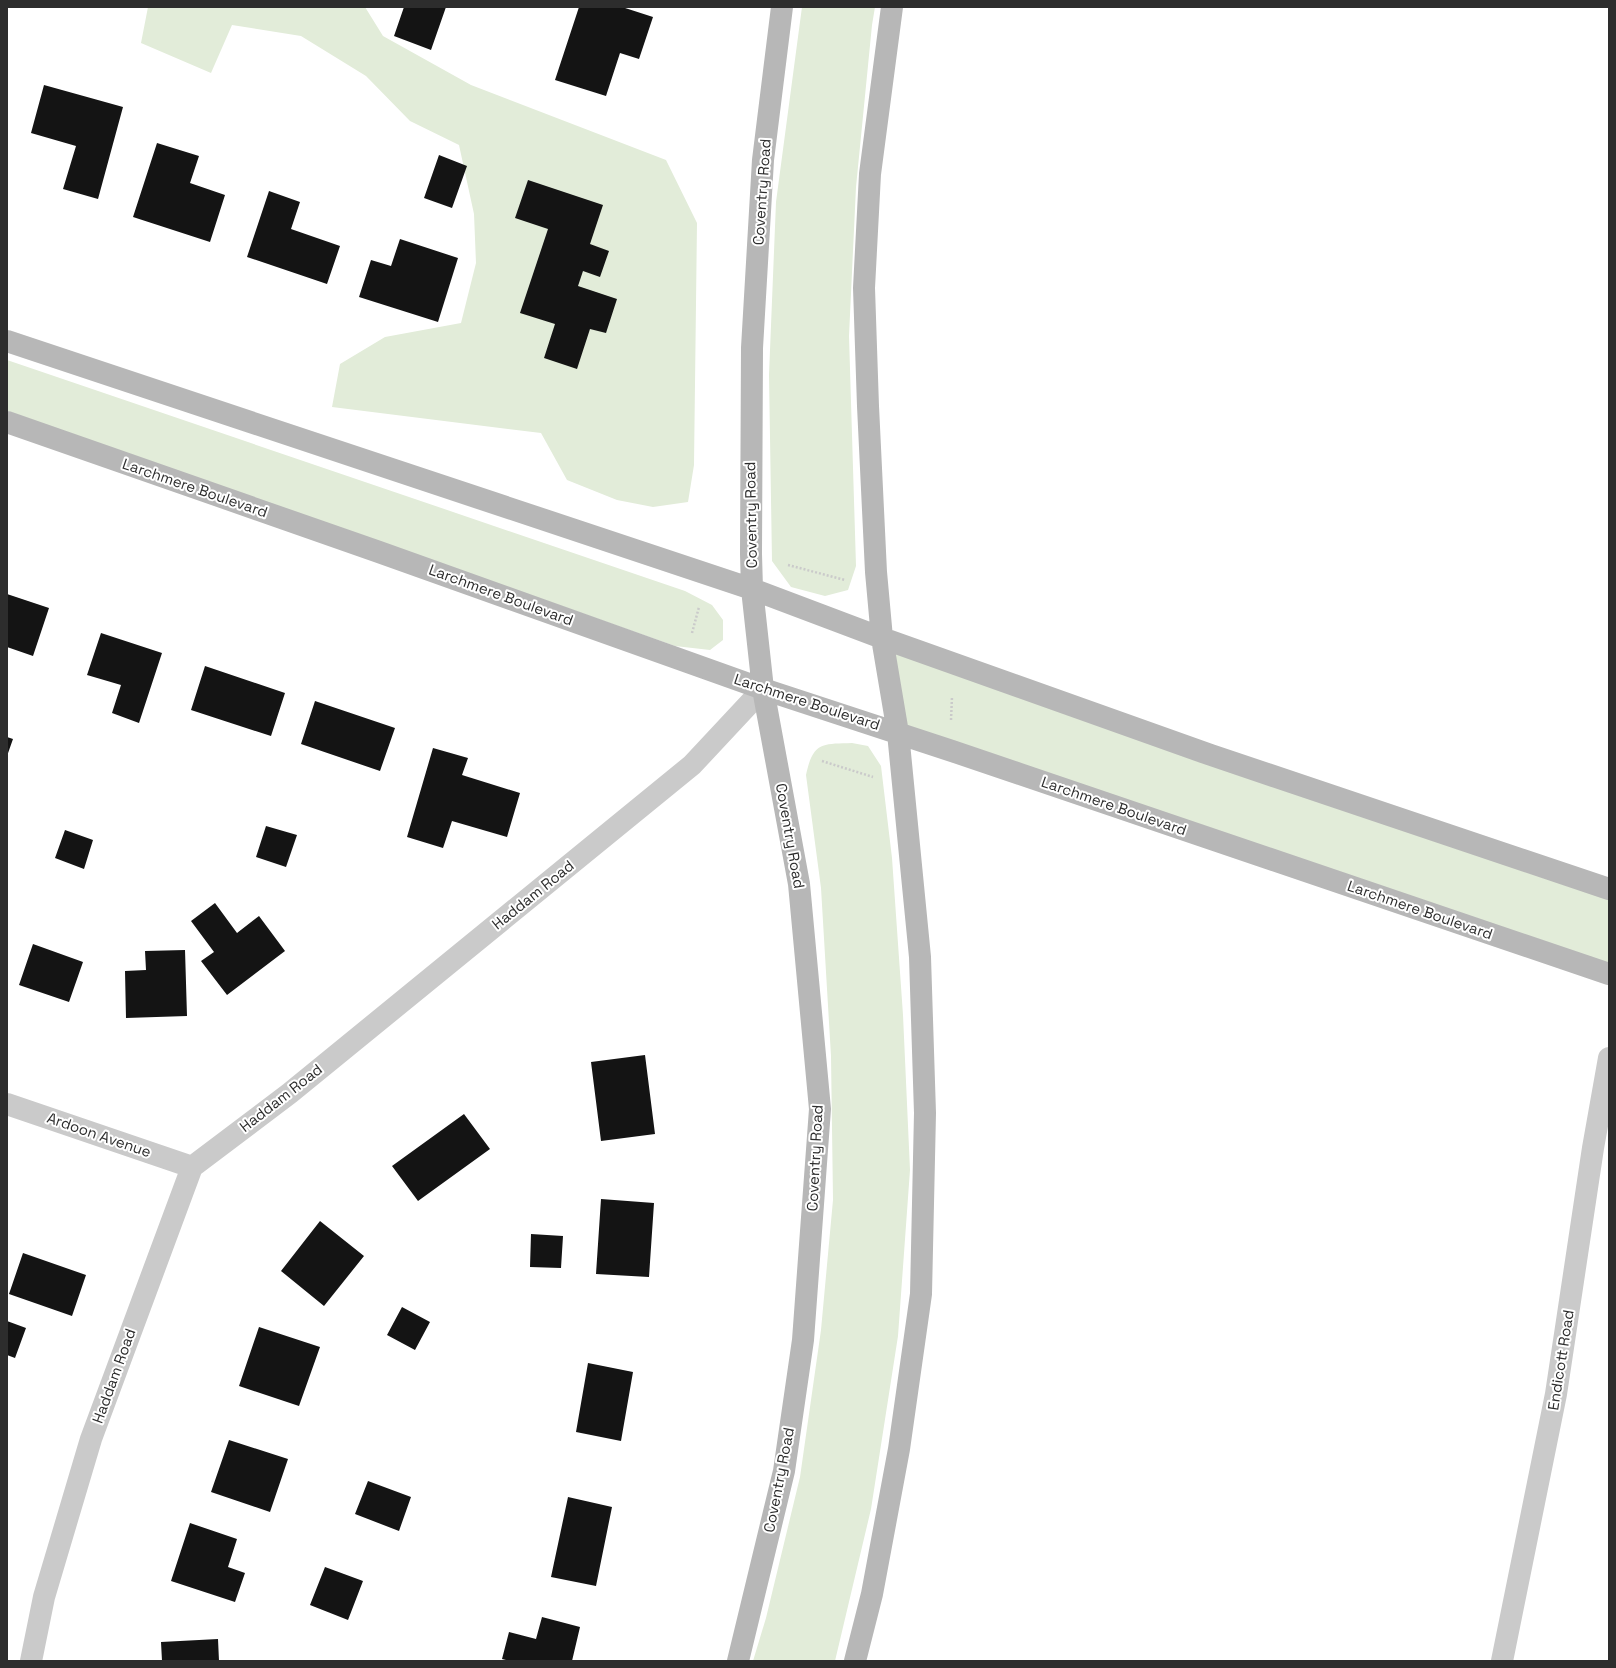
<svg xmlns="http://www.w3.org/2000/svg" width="1616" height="1668" viewBox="0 0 1616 1668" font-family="'Space Grotesk',sans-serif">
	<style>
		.green { fill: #e2ecd9 }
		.building { fill: #141414 }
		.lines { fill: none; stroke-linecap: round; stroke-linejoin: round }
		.path { stroke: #cacaca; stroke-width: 2.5; stroke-dasharray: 2 2; stroke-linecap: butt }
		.street { stroke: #cacaca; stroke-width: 22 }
		.secondary { stroke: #b7b7b7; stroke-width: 22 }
		.labels { text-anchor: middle; stroke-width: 4; stroke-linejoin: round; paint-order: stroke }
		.street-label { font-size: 15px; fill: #2d2d2d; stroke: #fff }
	</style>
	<rect width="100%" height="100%" fill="#fff"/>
	<path class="green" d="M148,7h217l18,29 88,49 195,75 31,63 -3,242 -6,37 -35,5 -36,-7 -50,-20 -26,-47 -209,-26 8,-43 45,-27 76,-14 15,-60 -2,-49 -15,-69 -49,-24 -44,-45 -65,-40 -69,-11 -21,48 -70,-30z
		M802,7h73l-3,18 -16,162 -7,149 7,230 -8,24 -23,6 -34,-9 -19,-26 -3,-186 7,-173z
		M7,360l678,231 27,14 11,15v20l-13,10 -35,-4 -668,-235z
		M882,638l727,251v85l-711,-241z
		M852,743l16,3 13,20 11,92 11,157 7,155 -12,166 -27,173 -36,152h-82l13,-43 34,-141 21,-147 12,-130 -2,-144 -10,-168 -15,-113c7,-33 16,-31 46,-32z"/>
	<path class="building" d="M404,7h42l-15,43 -37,-14z
		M579,7h43l31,10 -14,42 -19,-6 -14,43 -51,-16z
		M44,85l79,22 -25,92 -35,-10 13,-43 -45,-13z
		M157,143l42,13 -9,27 35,12 -15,47 -77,-25z
		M439,155l28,11 -15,42 -28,-10z
		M528,180l75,25 -13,39 19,7 -9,26 -17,-6 -5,15 39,13 -11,34 -16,-4 -13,40 -33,-11 11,-34 -35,-11 28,-84 -33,-11z
		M269,191l31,11 -9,27 49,17 -13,38 -80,-27z
		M400,239l58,19 -20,64 -79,-25 12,-37 20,6z
		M7,594l42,14 -16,48 -26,-9z
		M101,633l61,20 -23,70 -27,-10 9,-28 -34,-10z
		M205,666l80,27 -14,43 -80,-26z
		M315,701l80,27 -15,43 -79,-27z
		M7,737l6,2 -6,17z
		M433,748l35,10 -6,17 58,18 -13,44 -55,-16 -9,27 -36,-11z
		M266,826l31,9 -11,32 -30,-10z
		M65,830l28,10 -9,29 -29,-11z
		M215,903l22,30 22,-17 26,35 -58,44 -26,-34 13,-9 -23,-31z
		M33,944l50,18 -14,40 -50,-17z
		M185,950l2,66 -61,2 -1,-47 21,-1 -1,-19z
		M645,1055l10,79 -54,7 -10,-79z
		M464,1114l26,35 -72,52 -26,-35z
		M601,1199l53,4 -5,74 -53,-3z
		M320,1221l44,35 -40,50 -43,-35z
		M531,1234l32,2 -2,32 -31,-1z
		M23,1253l63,22 -14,41 -63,-22z
		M402,1307l28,15 -15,28 -28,-15z
		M7,1321l19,7 -11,30 -8,-3z
		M259,1327l61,20 -21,59 -60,-20z
		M588,1363l45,9 -12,69 -45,-9z
		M229,1440l59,19 -18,53 -59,-20z
		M368,1481l43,16 -12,34 -44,-17z
		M568,1497l44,10 -16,79 -45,-9z
		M190,1523l47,16 -9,28 17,6 -10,29 -64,-21z
		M325,1567l38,14 -15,39 -38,-15z
		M542,1617l38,10 -8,34h-62l-8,-2 7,-27 27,7z
		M218,1639l1,22h-57l-1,-19z"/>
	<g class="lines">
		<path class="path" d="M788,565l57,15
			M692,633l7,-26
			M951,720l1,-23
			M822,761l51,16"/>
		<path class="street" d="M7,1104l185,63
			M31,1661l13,-64 47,-158 101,-272 98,-74 402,-328 71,-76
			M1502,1661l54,-267 37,-246 16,-90"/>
		<path class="secondary" d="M7,341l745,248 130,49 329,117 398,134
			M7,422l372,130 384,137 189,62 657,223
			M738,1661l46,-190 19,-131 17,-231 -21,-225 -36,-195 -11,-100 -1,-35 1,-206 11,-188 19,-153
			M855,1661l17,-67 27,-145 22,-155 4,-181 -5,-156 -22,-224 -16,-95 -6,-66 -8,-166 -4,-118 6,-114 22,-167"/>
	</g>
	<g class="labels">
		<g class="street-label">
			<text transform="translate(762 192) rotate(-86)" y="5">Coventry Road</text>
			<text transform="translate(195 488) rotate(19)" y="5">Larchmere Boulevard</text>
			<text transform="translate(751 515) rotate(-91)" y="5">Coventry Road</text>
			<text transform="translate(501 595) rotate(20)" y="5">Larchmere Boulevard</text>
			<text transform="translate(807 702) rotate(18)" y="5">Larchmere Boulevard</text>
			<text transform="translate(1114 806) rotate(19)" y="5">Larchmere Boulevard</text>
			<text transform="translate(790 836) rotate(80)" y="5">Coventry Road</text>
			<text transform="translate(533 895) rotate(-39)" y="5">Haddam Road</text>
			<text transform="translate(1420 910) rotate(19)" y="5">Larchmere Boulevard</text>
			<text transform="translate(281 1098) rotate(-38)" y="5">Haddam Road</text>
			<text transform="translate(99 1135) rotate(19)" y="5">Ardoon Avenue</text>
			<text transform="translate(815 1158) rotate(-87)" y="5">Coventry Road</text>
			<text transform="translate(1561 1360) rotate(-81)" y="5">Endicott Road</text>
			<text transform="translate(114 1376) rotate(-70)" y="5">Haddam Road</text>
			<text transform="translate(779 1480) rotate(-79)" y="5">Coventry Road</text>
		</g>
	</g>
	<rect width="1616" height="1668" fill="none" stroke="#2d2d2d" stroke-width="16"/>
</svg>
